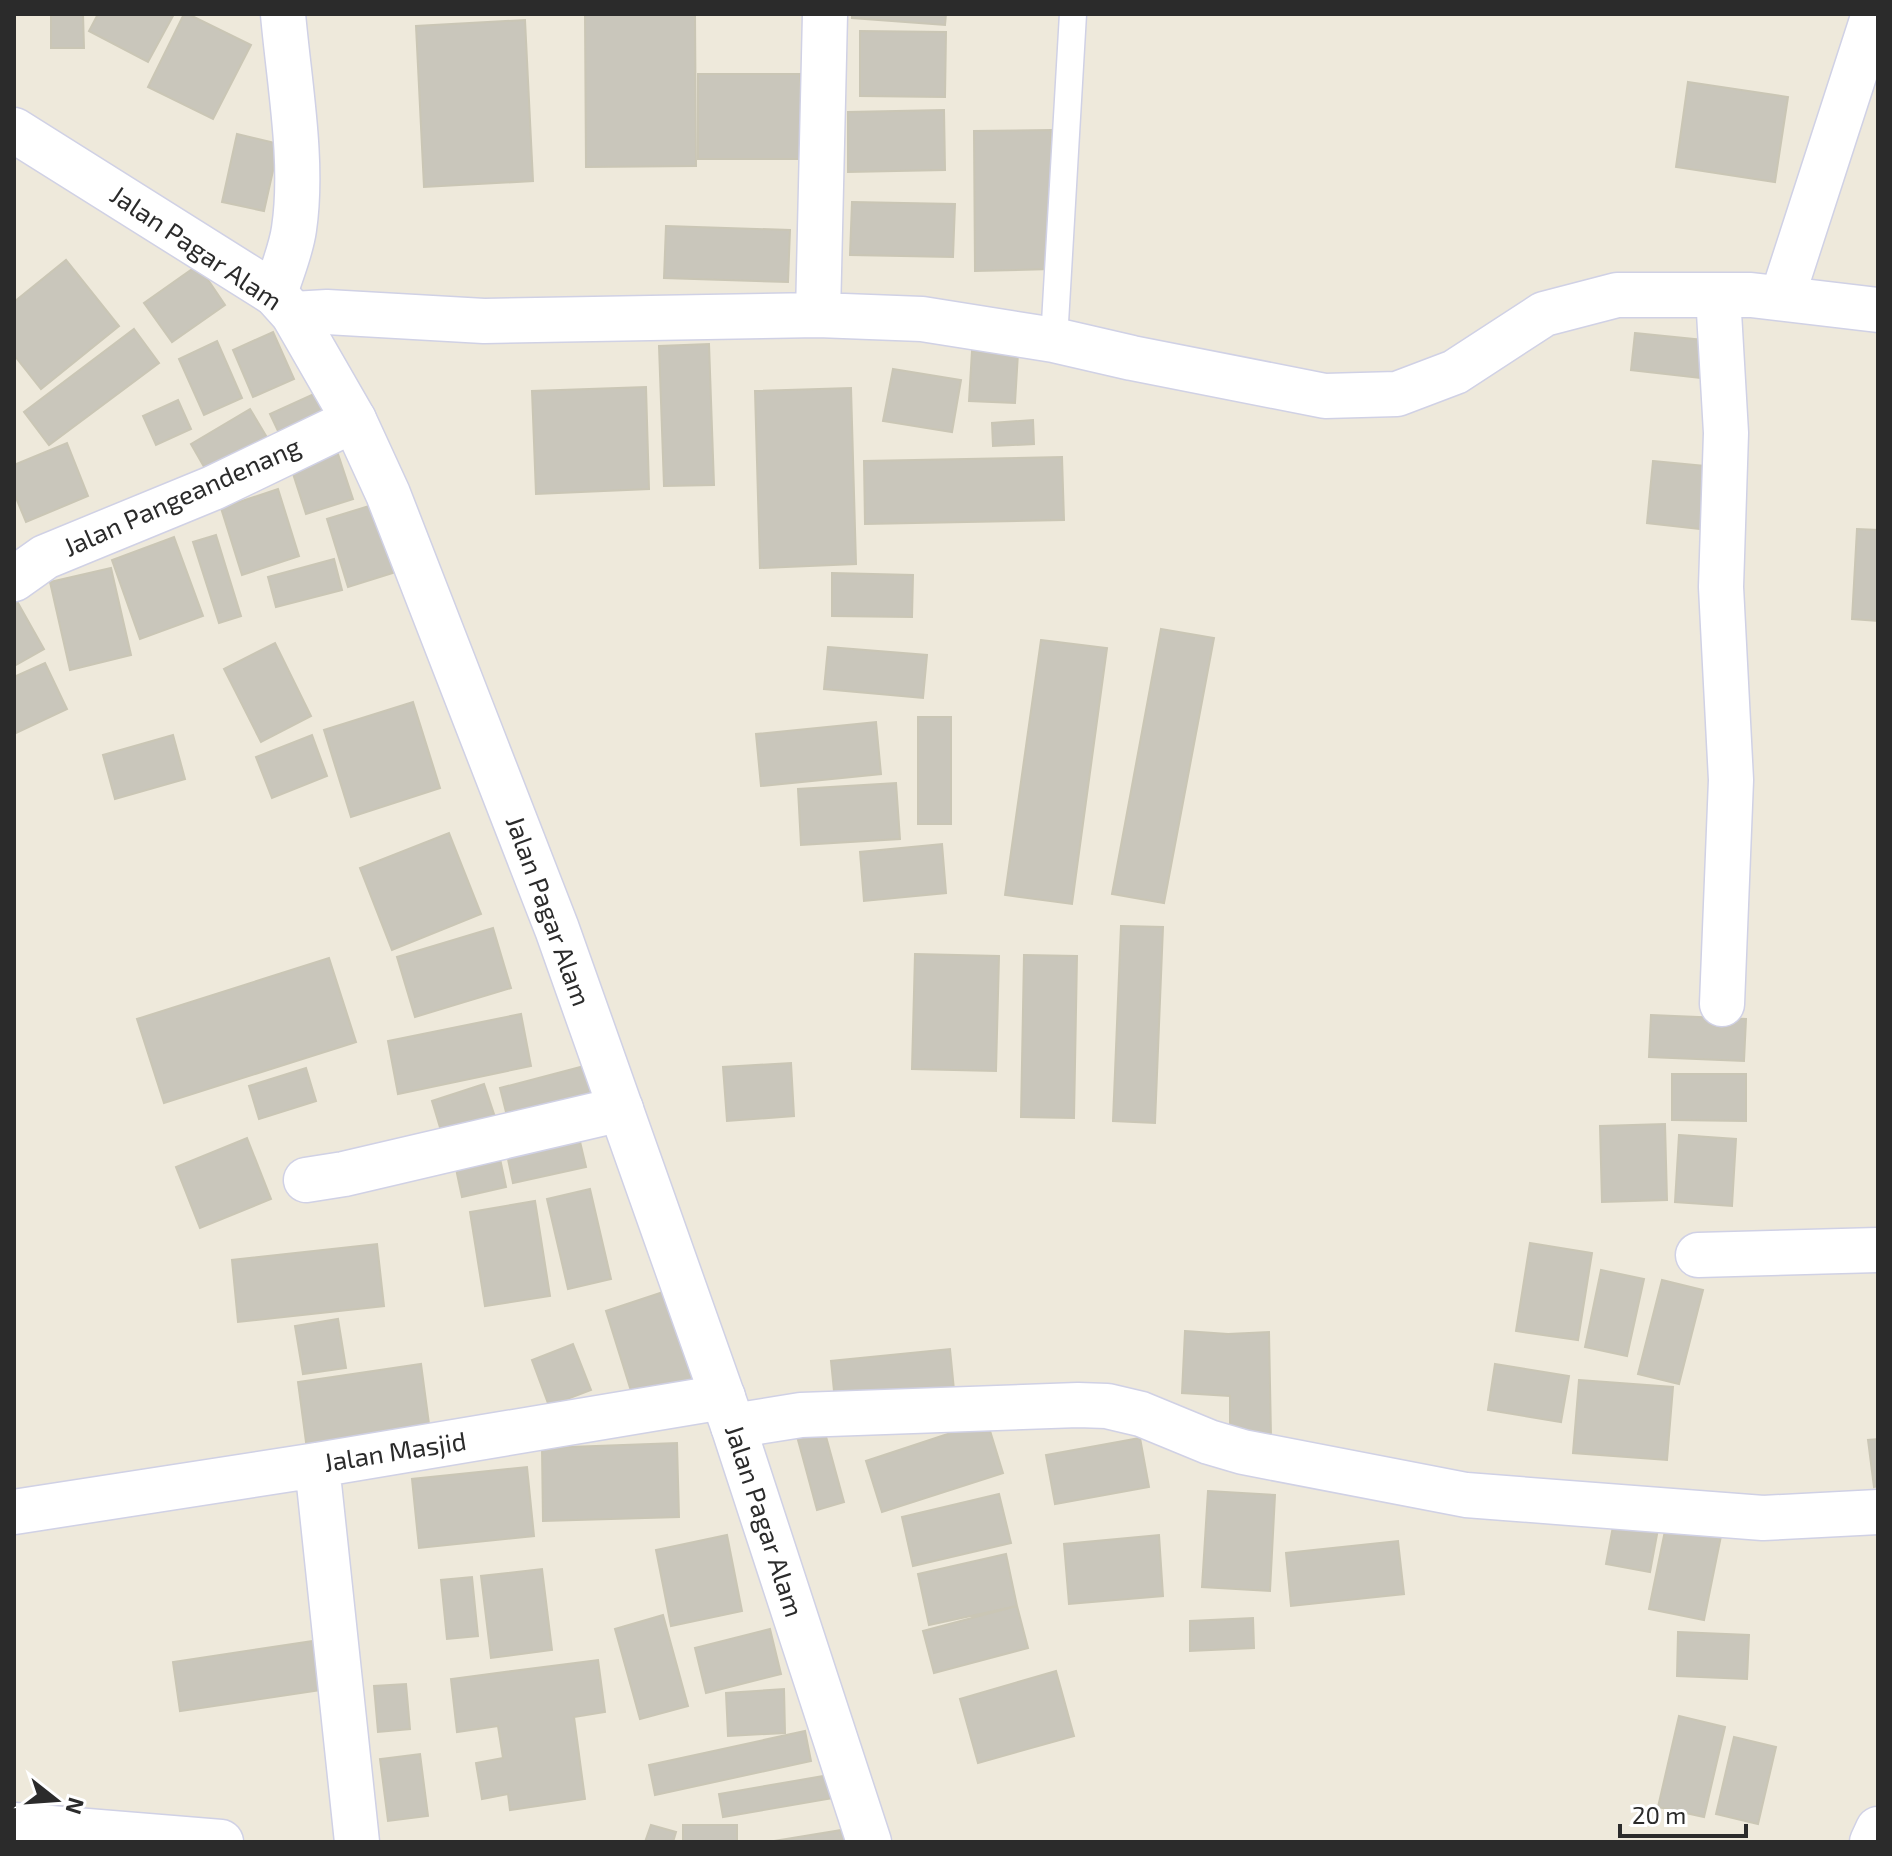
<svg xmlns="http://www.w3.org/2000/svg" width="1892" height="1856" viewBox="0 0 1892 1856" font-family="'Exo 2',sans-serif">
	<style>
		.building { fill: #c9c6bb; stroke: #cac6b5; stroke-width: 2 }
		.lines { fill: none; stroke-linecap: round; stroke-linejoin: round }
		.service-casing { stroke: #d0d1e5; stroke-width: 29 }
		.minor-casing { stroke: #d0d1e5; stroke-width: 47 }
		.tertiary-casing { stroke: #d0d1e5; stroke-width: 47 }
		.service { stroke: #fff; stroke-width: 26 }
		.minor { stroke: #fff; stroke-width: 44 }
		.tertiary { stroke: #fff; stroke-width: 44 }
		.labels { text-anchor: middle; stroke-width: 7; stroke-linejoin: round; paint-order: stroke }
		.street-label { font-size: 26px; fill: #2b2b2b; stroke: #fff }
	</style>
	<rect width="100%" height="100%" fill="#eee9db"/>
	<path class="building" d="M51,14h32l1,34h-33z
		M98,14h76l-26,48 -59,-31z
		M184,14h4l63,31 -38,74 -65,-32z
		M585,14h110l1,152 -110,1z
		M852,14h94l-1,11 -93,-7z
		M525,20l8,161 -109,6 -8,-161z
		M860,31l86,1 -1,65 -85,-1z
		M698,74h102v85h-102z
		M1688,82l100,15 -13,85 -99,-15z
		M944,110l1,60 -97,2v-60z
		M1051,130l1,139 -77,2 -1,-140z
		M237,134l42,10 -15,67 -42,-9z
		M852,202l103,2 -2,53 -103,-2z
		M666,226l124,4 -2,52 -124,-4z
		M66,260l53,66 -78,63 -27,-34v-53z
		M198,265l27,40 -53,37 -28,-39z
		M134,329l25,34 -110,82 -25,-33z
		M273,332l21,47 -41,18 -20,-47z
		M1635,333l78,8 -4,38 -78,-9z
		M217,341l25,57 -38,17 -25,-56z
		M709,344l5,141 -50,1 -5,-140z
		M972,351l46,2 -3,50 -46,-2z
		M893,369l68,11 -9,52 -69,-11z
		M646,387l3,102 -113,5 -4,-103z
		M851,388l5,176 -96,4 -5,-177z
		M316,393l17,37 -46,20 -17,-36z
		M178,400l13,29 -35,16 -13,-29z
		M250,409l25,42 -60,35 -24,-42z
		M1033,420l1,24 -41,2 -1,-23z
		M334,442l19,57 -47,15 -18,-56z
		M67,443l21,53 -62,26 -12,-29v-28z
		M1062,457l2,63 -199,4 -1,-63z
		M1653,461l62,6 -7,63 -61,-7z
		M278,489l21,67 -57,19 -21,-67z
		M382,502l20,68 -54,17 -21,-68z
		M1857,529l21,1v91l-26,-2z
		M216,535l25,81 -22,7 -26,-81z
		M174,537l29,79 -63,23 -28,-79z
		M334,559l8,31 -66,17 -8,-30z
		M111,568l20,87 -61,15 -20,-88z
		M832,573l81,2 -1,42 -80,-1z
		M14,596l30,53 -30,17z
		M1161,629l53,9 -50,265 -52,-9z
		M1041,640l66,8 -35,256 -67,-9z
		M275,643l36,73 -50,26 -37,-73z
		M828,647l99,8 -4,43 -99,-9z
		M45,663l22,46 -53,25v-57z
		M413,702l27,86 -89,29 -27,-87z
		M918,717h33v107h-33z
		M876,722l5,52 -120,12 -5,-52z
		M173,735l12,44 -70,20 -12,-44z
		M312,735l15,41 -55,22 -16,-41z
		M896,783l4,56 -99,6 -3,-56z
		M449,833l32,81 -89,36 -32,-82z
		M942,844l4,49 -82,8 -4,-49z
		M1121,926l42,1 -8,196 -42,-2z
		M493,928l18,60 -96,29 -18,-60z
		M915,954l84,2 -3,115 -84,-2z
		M1024,955l53,1 -3,162 -53,-1z
		M329,958l27,84 -192,61 -27,-84z
		M521,1014l10,52 -133,28 -10,-53z
		M1651,1015l95,4 -2,42 -95,-4z
		M791,1063l3,53 -67,5 -4,-54z
		M588,1065l7,28 -88,23 -7,-28z
		M306,1068l10,33 -57,18 -10,-33z
		M1672,1074h74v47l-74,-1z
		M484,1084l11,33 -53,17 -10,-33z
		M1665,1124l2,76 -65,2 -2,-76z
		M577,1129l9,38 -73,16 -8,-38z
		M1679,1135l57,4 -4,67 -57,-4z
		M247,1138l24,61 -71,29 -24,-61z
		M499,1154l7,33 -44,10 -7,-33z
		M590,1189l21,90 -43,10 -21,-90z
		M535,1201l15,95 -65,10 -15,-94z
		M1530,1243l62,10 -14,87 -62,-9z
		M377,1244l7,62 -146,16 -6,-62z
		M1601,1270l43,9 -17,77 -42,-9z
		M1662,1280l41,10 -24,94 -41,-10z
		M669,1290l31,101 -63,19 -31,-99z
		M338,1319l8,49 -43,6 -8,-48z
		M1185,1331l43,3 41,-2 2,105h-41v-41l-48,-3z
		M573,1344l18,46 -42,16 -17,-46z
		M950,1349l5,51 -119,11 -5,-50z
		M421,1364l10,75 -123,18 -10,-75z
		M1495,1364l74,12 -8,46 -73,-12z
		M1579,1380l94,7 -6,73 -94,-7z
		M987,1421l16,52 -121,39 -16,-51z
		M822,1422l22,80 -27,8 -22,-81z
		M1140,1438l9,49 -94,17 -9,-49z
		M1878,1439v47l-4,1 -6,-47z
		M677,1443l2,74 -136,4 -1,-73z
		M527,1467l7,69 -115,12 -7,-69z
		M1208,1491l67,4 -5,96 -68,-4z
		M999,1494l12,49 -98,23 -11,-49z
		M1614,1521l44,8 -8,43 -44,-8z
		M1666,1526l55,10 -17,84 -55,-11z
		M727,1535l15,76 -71,15 -15,-76z
		M1159,1535l4,61 -94,8 -5,-60z
		M1398,1541l6,53 -113,12 -5,-53z
		M1006,1554l11,52 -88,19 -11,-51z
		M542,1569l10,81 -61,8 -10,-82z
		M472,1577l6,59 -31,3 -6,-59z
		M1017,1606l11,42 -94,25 -11,-42z
		M663,1615l25,91 -48,13 -25,-90z
		M1253,1618l1,30 -64,3v-30z
		M770,1629l11,45 -75,19 -11,-45z
		M1678,1632l71,3 -2,44 -70,-3z
		M320,1640l8,49 -148,22 -7,-49z
		M598,1660l7,52 -31,5 11,82 -75,11 -2,-16 -26,5 -6,-36 27,-5 -5,-32 -41,6 -6,-53z
		M1056,1671l18,65 -96,27 -18,-64z
		M406,1684l4,45 -32,3 -4,-46z
		M784,1689l1,44 -57,3 -2,-43z
		M1679,1716l46,11 -21,90 -46,-10z
		M805,1731l6,30 -156,34 -6,-30z
		M1734,1737l42,10 -18,77 -42,-10z
		M420,1754l8,62 -40,5 -8,-62z
		M835,1774l4,23 -116,20 -4,-23z
		M651,1825l25,7 -3,10h-28z
		M683,1825h54v17h-54z
		M860,1827l3,15h-95z"/>
	<g class="lines">
		<defs>
			<path id="service" d="M1054,340l19,-326"/>
			<path id="minor" d="M275,294c6,-21 16,-43 19,-65 10,-67 -5,-147 -11,-215
				M1718,295l8,138 -5,154 10,193 -9,224
				M1782,298l92,-284
				M293,314l34,-2 157,9 334,-6 104,4 132,21 78,18 193,38 72,-2 58,-22 89,-58 73,-19h134l127,15
				M818,315l7,-301
				M14,579l31,-22 168,-69 141,-68
				M306,1180l38,-6 277,-65
				M1698,1255l180,-5
				M733,1426l68,-11 277,-10 29,1 34,8 68,28 34,10 223,43 297,23 115,-6
				M317,1465l40,377
				M14,1512l303,-47 406,-68
				M14,1825l207,17
				M1872,1842l6,-13"/>
			<path id="tertiary" d="M14,130l261,164 18,20 61,106 34,74 169,435 176,497 136,416"/>
		</defs>
		<use href="#service" class="service-casing"/>
		<use href="#minor" class="minor-casing"/>
		<use href="#tertiary" class="tertiary-casing"/>
		<use href="#service" class="service"/>
		<use href="#minor" class="minor"/>
		<use href="#tertiary" class="tertiary"/>
	</g>
	<g class="labels">
		<g class="street-label">
			<text transform="translate(196 248) rotate(34)" y="9">Jalan Pagar Alam</text>
			<text transform="translate(182 497) rotate(-24)" y="9">Jalan Pangeandenang</text>
			<text transform="translate(548 911) rotate(70)" y="9">Jalan Pagar Alam</text>
			<text transform="translate(395 1452) rotate(-9)" y="9">Jalan Masjid</text>
			<text transform="translate(764 1521) rotate(72)" y="9">Jalan Pagar Alam</text>
		</g>
	</g>
	<rect width="1892" height="1856" fill="none" stroke="#2b2b2b" stroke-width="32"/>
	<g transform="translate(56 1800) rotate(107)" stroke="#ffffff" stroke-width="6" paint-order="stroke">
	<path d="M0-6L14 30L0 20L-14 30Z" fill="#2b2b2b"/>
	<text y="-12" font-size="22" font-weight="bold" text-anchor="middle" fill="#2b2b2b">N</text>
	</g>
	<path d="M1620 1824v12h126v-12" fill="none" stroke="#2b2b2b" stroke-width="4"/>
	<text x="1632" y="1824" font-size="24" fill="#2b2b2b" stroke="#ffffff" stroke-width="6" paint-order="stroke">20 m</text>
</svg>
